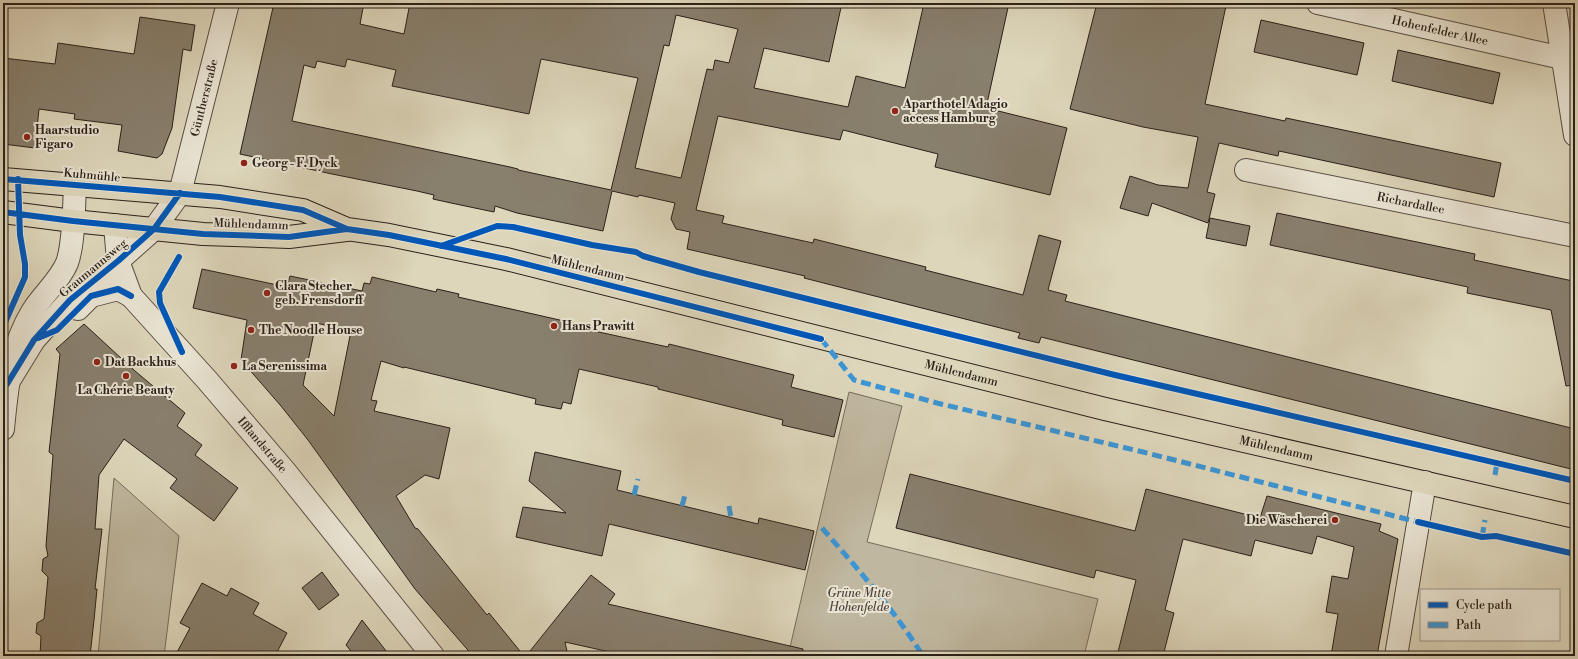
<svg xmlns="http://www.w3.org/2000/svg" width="1578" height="659" viewBox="0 0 1578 659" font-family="'Libre Bodoni',serif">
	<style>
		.green { fill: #bfb79f; stroke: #756c5c }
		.building { fill: #887f6d; stroke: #2b2119; fill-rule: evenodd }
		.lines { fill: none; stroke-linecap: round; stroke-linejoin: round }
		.minor-casing { stroke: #584e42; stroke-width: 24 }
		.major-casing { stroke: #2b2119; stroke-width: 24 }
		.minor { stroke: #e9e4d3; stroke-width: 22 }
		.major { stroke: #ddd6bb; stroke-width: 22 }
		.quiet { stroke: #3c95d4; stroke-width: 5; stroke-dasharray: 10 5; stroke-linecap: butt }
		.cycleway-casing { stroke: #e9e4d3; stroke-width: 8 }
		.cycleway { stroke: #0057b8; stroke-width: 6 }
		.poi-dot { fill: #8f2418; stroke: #e9e4d3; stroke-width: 1.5 }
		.labels { text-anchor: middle; stroke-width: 4; stroke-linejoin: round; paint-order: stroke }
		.street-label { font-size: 12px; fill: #2b2119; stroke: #e9e4d3 }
		.poi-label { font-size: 12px; font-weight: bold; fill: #2b2119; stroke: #e9e4d3; text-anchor: start }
		.park-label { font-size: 12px; font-style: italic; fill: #50463a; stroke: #e9e4d3 }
	</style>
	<rect width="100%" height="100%" fill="#ddd6bb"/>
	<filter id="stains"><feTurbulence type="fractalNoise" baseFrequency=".005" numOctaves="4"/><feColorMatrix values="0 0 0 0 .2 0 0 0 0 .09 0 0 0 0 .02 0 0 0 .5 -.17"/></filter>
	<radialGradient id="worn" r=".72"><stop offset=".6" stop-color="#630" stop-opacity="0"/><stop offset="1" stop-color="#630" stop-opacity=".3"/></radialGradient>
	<path class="green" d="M849,392l53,14 -35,136 231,57 -14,57h-296z
		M114,478l65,58 -15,120h-66z"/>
	<path class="building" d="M274,3h90l-4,21 44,10 6,-31h432l-13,59 -65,-14 -10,40 94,19 8,-31 49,12 19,-85h85l-23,105 81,20 -17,67 -115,-28 3,-13 -95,-24 -3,10 -122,-24 -22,94 28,6 -2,7 91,20 1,-4 112,28 -1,3 98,25 16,-60 22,6 -13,49 19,5 -2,6 510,128v41l-534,-133 -2,6 -21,-5 2,-5 -216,-55 1,-2 -118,-27 3,-17 -14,-3 -5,-10 4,-16 -36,-8 -1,2 -26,-6 -9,40 -86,-18 -22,-7 -1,6 -43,-9 -18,-4 1,-4 -17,-4 -85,-17 -92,-20zM676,15l62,14 -9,34 -14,-3 -2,10 -6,-1 -26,109 -46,-10 29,-123 5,1zM347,59l49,11 -4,16 137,28 12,-55 97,19 -27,112 -93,-20v-1l-8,-2 -218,-46 12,-56 11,3 2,-7 28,6z
		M1097,3h112l17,3 -21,98 80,17 1,-3 215,45 -7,34 -215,-46 -1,5 -59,-13 -12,49 8,2 -7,29 -56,-20 -4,13 -28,-8 10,-32 28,9 30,3 10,-51 -55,-10 -73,-18z
		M140,17l55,8 -4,26 -8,-2 -11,79 -10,26 -5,4 -39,-7 4,-26 -48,-6 1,-5 -36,-5 -4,39 -32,-4v-86l52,6 3,-21 76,11z
		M1261,20l103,23 -7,32 -103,-23z
		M1398,50l102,23 -7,31 -101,-23z
		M1277,213l198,41 -1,6 99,21 -2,9h4v95l-9,1 -15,-76 -84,-17 1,-6 -198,-42z
		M1210,218l40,8 -4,20 -40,-8z
		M202,269l85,18 3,-11 72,15 2,-8 6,1 2,-7 64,15 1,-3 22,5 -1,3 137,31 -1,3 74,16 1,-3 125,31 -3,12 52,13 -9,37 -52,-12 1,-5 -125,-31v-2l-79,-18 -8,35 -8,-2 -2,7 -26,-5 1,-5 -132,-32v1l-23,-7 -10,39 6,1 -3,10 76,17 -11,51 -14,-4 -29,21 19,32 3,1 69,86 2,-2 35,43h-51l-58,-67 -107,-149 -27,-34 -40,-46 6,-40 -54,-12zM316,323l35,8 -17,85 -31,-31z
		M84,324l51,47 50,42 -8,13 25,19 -7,10 43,33 -24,33 -44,-33 7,-9 -53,-40 -25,36 -4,54h7l-7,60h2l-3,31 -4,36h-50l1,-20 -5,-3 1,-10 7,-4 4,-42 -6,-6 1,-12 5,-3 -2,-10 7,-91 -4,-3 11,-98 -4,-5z
		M535,452l86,19 -4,19 141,34 1,-6 55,13 -9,39 -196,-46 -7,32 -86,-19 7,-30 43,6 -37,-32z
		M910,474l225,57 11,-42 114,29 7,-22 114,28 -2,7 19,8 -21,117h-46l7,-42 -12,-2 6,-36 16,3 6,-32 -37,-11 -5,18 -57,-14 -4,16 -68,-17 -18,71 9,3 -11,43h-46l19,-76 -40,-10 -2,8 -198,-50z
		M322,572l17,23 -20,15 -17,-22z
		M591,575l24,19 -7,10 195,45 -1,7h-174l-63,-14 3,14h-42z
		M202,583l25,13 4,-8 28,15 -6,11 34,19 -12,23h-100l15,-28 -10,-5z
		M362,620l28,36h-35l-9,-11z"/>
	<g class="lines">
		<defs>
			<g id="minor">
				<path id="s1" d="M1318,3l244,55"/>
				<path d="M1554,3l21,132"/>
				<path id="s2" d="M1246,170l329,66"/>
				<path id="s3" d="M115,225l3,36 13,35 76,84 77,90 149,186"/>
				<path d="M78,309l13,-13 27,-7 13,7"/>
				<path id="s4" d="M7,384l27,-44 36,-40 48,-39 36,-32 26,-36 48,-190"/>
				<path d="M3,429c4,-40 7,-81 29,-117 10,-17 27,-30 35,-49 7,-19 7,-57 8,-79"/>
				<path d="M1396,656l29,-174"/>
			</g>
			<g id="major">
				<path id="s5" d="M3,179l217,18 83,13 44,19 42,6 117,24 599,150 470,108"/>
				<path d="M3,212l70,9 130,13 86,3 57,-7"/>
			</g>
		</defs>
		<use href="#minor" class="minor-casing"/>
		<use href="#major" class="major-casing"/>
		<use href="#minor" class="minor"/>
		<use href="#major" class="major"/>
		<path class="quiet" d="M821,339l33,41 83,23 206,49 275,70
			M1495,475l2,-12
			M634,495l4,-16
			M682,506l3,-11
			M729,506l2,12
			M822,528c36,41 72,82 101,128
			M1482,537l3,-17"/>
		<defs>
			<path id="cycleway" d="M3,179l217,18 83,13 44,19 42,6 117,24 315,80
				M3,212l70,9 130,13 86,3 58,-8
				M441,246l56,-20 16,1 79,18 44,7 7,4 56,16 416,103 460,106
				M179,257l-20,35 1,11 22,49
				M3,327l22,-50v-13l-5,-29 -2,-56
				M38,338l19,-8 34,-34 27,-7 13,7
				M7,384l27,-44 36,-40 48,-39 36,-32 26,-36
				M1418,522l64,15 14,-1 79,18"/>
		</defs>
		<use href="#cycleway" class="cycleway-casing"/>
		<use href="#cycleway" class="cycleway"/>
	</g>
	<g class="poi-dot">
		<circle cx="895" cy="111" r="4"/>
		<circle cx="27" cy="137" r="4"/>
		<circle cx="244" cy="163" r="4"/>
		<circle cx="267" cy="293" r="4"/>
		<circle cx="554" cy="326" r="4"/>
		<circle cx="251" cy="330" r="4"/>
		<circle cx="97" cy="362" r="4"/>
		<circle cx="234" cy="366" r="4"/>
		<circle cx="126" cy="376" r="4"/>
		<circle cx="1335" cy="520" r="4"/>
	</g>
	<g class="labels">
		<g class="street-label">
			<text dy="4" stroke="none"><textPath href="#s1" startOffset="125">Hohenfelder Allee</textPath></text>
			<text dy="4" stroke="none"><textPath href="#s4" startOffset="358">Güntherstraße</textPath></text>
			<text transform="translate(92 175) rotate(5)" y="4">Kuhmühle</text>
			<text dy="4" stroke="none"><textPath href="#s2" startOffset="168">Richardallee</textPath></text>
			<text transform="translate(251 224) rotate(2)" y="4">Mühlendamm</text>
			<text transform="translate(93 268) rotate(-40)" y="4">Graumannsweg</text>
			<text transform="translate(588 268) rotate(14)" y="4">Mühlendamm</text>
			<text dy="4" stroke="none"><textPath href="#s5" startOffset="981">Mühlendamm</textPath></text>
			<text dy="4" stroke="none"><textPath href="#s3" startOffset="272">Ifflandstraße</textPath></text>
			<text dy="4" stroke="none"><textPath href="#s5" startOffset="1305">Mühlendamm</textPath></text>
		</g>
		<g class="poi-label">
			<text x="903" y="108">Aparthotel Adagio<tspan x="903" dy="14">access Hamburg</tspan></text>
			<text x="35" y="134">Haarstudio<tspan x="35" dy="14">Figaro</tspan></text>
			<text x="252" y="167">Georg - F. Dyck</text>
			<text x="275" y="290">Clara Stecher<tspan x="275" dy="14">geb. Frensdorff</tspan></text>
			<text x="562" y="330">Hans Prawitt</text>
			<text x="259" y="334">The Noodle House</text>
			<text x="105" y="366">Dat Backhus</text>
			<text x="242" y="370">La Serenissima</text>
			<text x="126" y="394" text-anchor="middle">La Chérie Beauty</text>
			<text x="1327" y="524" text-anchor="end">Die Wäscherei</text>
		</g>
		<g class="park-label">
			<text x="859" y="597">Grüne Mitte<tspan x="859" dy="14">Hohenfelde</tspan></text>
		</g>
	</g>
	<rect width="1578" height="659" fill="none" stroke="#ddd6bb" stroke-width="16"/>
	<rect x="4" y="4" width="1570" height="651" fill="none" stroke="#2b2119" stroke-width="2"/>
	<rect x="8" y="8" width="1562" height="643" fill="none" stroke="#2b2119"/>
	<rect x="1420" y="589" width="140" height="52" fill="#e9e4d3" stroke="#9d9689"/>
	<rect x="1428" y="602" width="20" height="6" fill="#0057b8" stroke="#9d9689"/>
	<text x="1456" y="609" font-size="12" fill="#2b2119">Cycle path</text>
	<rect x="1428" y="622" width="20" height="6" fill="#3c95d4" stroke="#9d9689"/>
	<text x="1456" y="629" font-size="12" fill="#2b2119">Path</text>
	<rect width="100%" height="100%" filter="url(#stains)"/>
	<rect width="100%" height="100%" fill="url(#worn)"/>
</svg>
